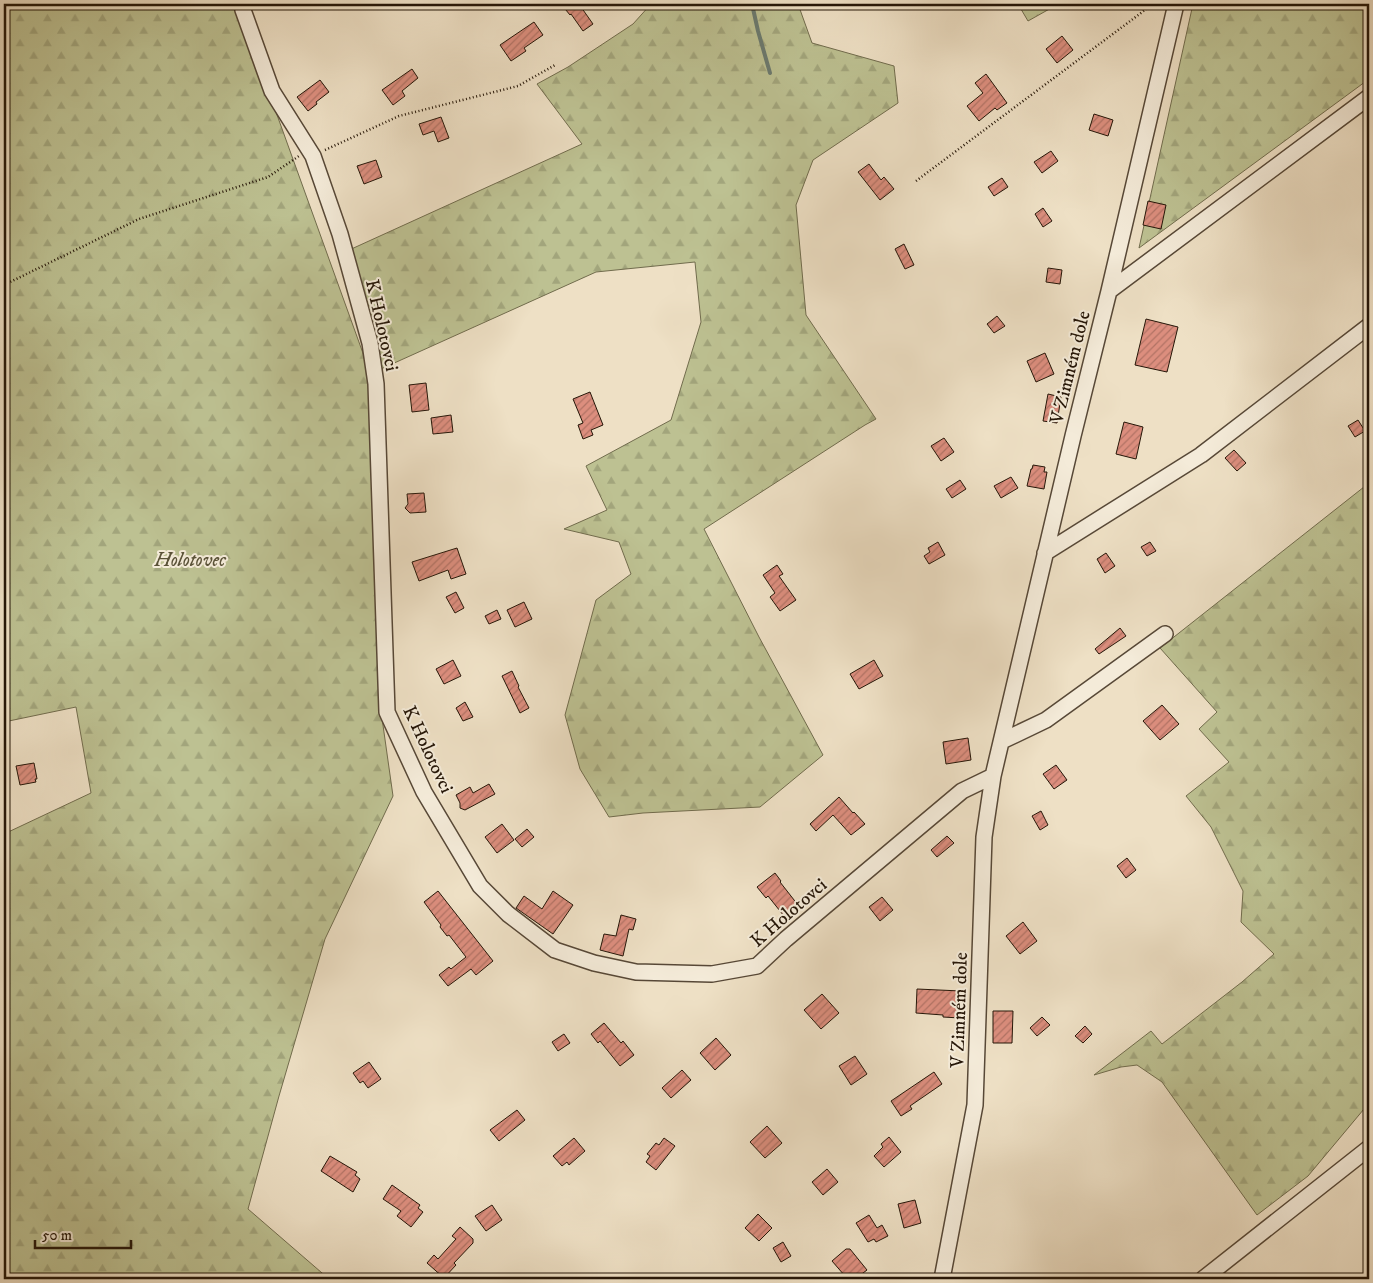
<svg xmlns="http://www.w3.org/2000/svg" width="1373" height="1283" viewBox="0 0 1373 1283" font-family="'IM FELL DW Pica',serif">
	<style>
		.forest { fill: url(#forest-firs); stroke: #716c4d }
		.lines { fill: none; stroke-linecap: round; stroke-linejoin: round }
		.stream { stroke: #6b7a6f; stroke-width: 4 }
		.building { fill: url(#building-hatch); stroke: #251608 }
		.minor-casing { stroke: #574837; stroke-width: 18 }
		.path { stroke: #251608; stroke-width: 2.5; stroke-dasharray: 1 2.5; stroke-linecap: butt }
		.minor { stroke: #f4ebd9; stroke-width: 15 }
		.labels { text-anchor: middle; stroke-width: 4; stroke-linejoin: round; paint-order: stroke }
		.street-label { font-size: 19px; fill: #251608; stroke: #f4ebd9 }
		.park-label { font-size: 19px; font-style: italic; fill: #5a5238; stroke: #f4ebd9 }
	</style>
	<defs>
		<pattern id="forest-firs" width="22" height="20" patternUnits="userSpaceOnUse" patternTransform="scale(1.25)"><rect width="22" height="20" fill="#bdc192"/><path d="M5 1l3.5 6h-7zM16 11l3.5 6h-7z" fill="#a2a57c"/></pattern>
		<pattern id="building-hatch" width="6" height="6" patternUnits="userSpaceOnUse" patternTransform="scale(1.25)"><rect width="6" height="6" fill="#dc8e7e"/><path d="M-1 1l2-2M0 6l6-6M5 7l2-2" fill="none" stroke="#b27365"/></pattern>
	</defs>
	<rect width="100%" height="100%" fill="#eee0c5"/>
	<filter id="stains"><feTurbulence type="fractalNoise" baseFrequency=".004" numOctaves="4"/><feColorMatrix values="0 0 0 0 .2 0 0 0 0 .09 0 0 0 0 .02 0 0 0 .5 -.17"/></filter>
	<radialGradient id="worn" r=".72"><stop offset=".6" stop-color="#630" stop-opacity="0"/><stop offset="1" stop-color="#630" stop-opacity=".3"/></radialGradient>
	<path class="forest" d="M4,4h233l136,377 7,323 13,92 -68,143 -46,157 -31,113 81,70h-325v-445l87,-41 -15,-86 -72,15z
		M651,4h147l14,39 82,23 4,37 -85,57 -17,45 10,110 70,104 -11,6 -161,104 55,108 64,118 -63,52 -117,6 -34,4 -29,-48 -15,-54 31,-115 35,-26 -12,-32 -55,-13 43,-19 -21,-44 85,-46 30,-98 -6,-60 -99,10 -215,97 -34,-118 235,-107 -45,-60 31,-17 65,-43z
		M1018,4h33l2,3 -25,14z
		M1193,4h176v75l-230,169z
		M1369,483v620l-61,73 -51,39 -95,-133 -25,-17 -16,2 -27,8 57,-44 11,13 80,-62 32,-28 -33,-32 2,-31 -32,-64 -25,-31 43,-34 -30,-33 18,-17 -57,-64z"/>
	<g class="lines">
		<path class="stream" d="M752,4l6,27 12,42"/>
	</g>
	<path class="building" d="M561,4h25l-5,3 12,17 -10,7 -12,-17 -1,1z
		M534,22l9,13 -19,13 2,3 -15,10 -11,-16z
		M1062,36l11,14 -16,13 -11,-14z
		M412,69l6,9 -16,13 3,5 -12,9 -11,-15z
		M986,74l21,29 -10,7 -2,-2 -16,13 -12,-15 16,-13 -8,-10z
		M320,80l9,12 -13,10 1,2 -9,7 -11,-14z
		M1094,114l19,6 -5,16 -19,-6z
		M441,117l8,21 -11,4 -4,-11 -11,4 -4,-11z
		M1051,151l7,10 -16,12 -8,-11z
		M376,160l6,17 -18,7 -7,-18z
		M869,164l12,16 3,-3 10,12 -14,11 -22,-28z
		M1002,178l6,9 -14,9 -6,-9z
		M1148,201l18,4 -5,24 -18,-4z
		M1043,208l9,13 -9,6 -8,-13z
		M904,244l10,21 -9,4 -10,-20z
		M1048,268l14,2 -2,14 -14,-2z
		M997,316l8,10 -11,7 -7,-9z
		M1146,319l32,8 -11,45 -32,-7z
		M1045,353l9,21 -18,8 -9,-21z
		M426,383l3,27 -17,2 -3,-27z
		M590,392l13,33 -12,5 2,5 -10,4 -5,-14 5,-2 -10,-24z
		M1048,394l13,3 -4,26 -14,-2z
		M451,415l2,17 -20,2 -2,-16z
		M1358,420l7,11 -10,6 -7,-11z
		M1124,422l19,5 -7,32 -20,-5z
		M944,438l10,14 -13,9 -10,-15z
		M1234,450l12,13 -9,8 -12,-13z
		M1033,465l12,2 -1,5h3l-3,17 -17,-3 4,-17h1z
		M1011,477l7,11 -17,10 -7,-12z
		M960,480l6,9 -14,9 -6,-9z
		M424,493l2,19 -16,1 -5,-5 3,-4 -1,-10z
		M938,542l7,13 -16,9 -5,-8 6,-4 -2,-4z
		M1150,542l6,9 -9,5 -6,-9z
		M457,548l9,26 -15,5 -3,-9 -29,11 -7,-19z
		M1106,553l9,13 -10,7 -8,-14z
		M777,565l6,9 -4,2 17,24 -16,11 -10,-14 5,-4 -12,-18z
		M456,592l8,16 -9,5 -9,-16z
		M524,602l8,17 -17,8 -8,-17z
		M497,610l4,9 -12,5 -4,-8z
		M1120,628l6,8 -27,18 -4,-5z
		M453,660l8,16 -17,8 -8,-15z
		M874,660l9,16 -24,13 -9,-15z
		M512,671l7,15 -1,1 11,21 -9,5 -18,-37z
		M465,702l8,15 -10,4 -7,-13z
		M1162,705l17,19 -19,16 -17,-19z
		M968,738l3,22 -25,4 -3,-22z
		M34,763l3,16h-2l1,3 -16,3 -4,-19z
		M1056,765l11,15 -13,9 -11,-15z
		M489,784l6,10 -30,16 -5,-2v-5l-4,-8 14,-8 3,6z
		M839,797l14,16 1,-1 11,12 -14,11 -18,-20 -17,16 -6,-7z
		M1041,811l7,14 -8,5 -8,-14z
		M502,824l12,16 -17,13 -12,-16z
		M527,829l7,8 -12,10 -7,-8z
		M947,836l7,7 -17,14 -6,-7z
		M1127,858l9,12 -10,8 -9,-12z
		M775,873l6,8 -1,1 18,23 -14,11 -16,-20 -2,2 -9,-11z
		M438,891l55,70 -17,14 -5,-6 -23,17 -9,-11 10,-8 2,2 15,-12 -17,-22 -2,1 -7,-9 1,-2 -17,-23z
		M553,891l20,14 -20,29 -37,-26 8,-12 18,13z
		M882,897l11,13 -13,11 -11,-14z
		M621,915l15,4 -3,11 -4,-1 -6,27 -23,-6 4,-16 12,2z
		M1023,922l14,19 -17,13 -14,-18z
		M917,989l44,2 -1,27 -17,-1v-2l-27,-2z
		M822,994l17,19 -18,16 -17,-19z
		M993,1011h20l-1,32h-19z
		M1042,1017l8,8 -13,11 -7,-8z
		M604,1023l17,20 2,-2 11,14 -14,11 -20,-25 -2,2 -7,-9z
		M1085,1026l7,8 -9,9 -8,-7z
		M564,1034l6,9 -12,8 -6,-9z
		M716,1038l15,17 -16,15 -15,-17z
		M855,1056l12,18 -16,11 -12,-19z
		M369,1062l12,17 -13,9 -5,-7 -3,2 -7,-10z
		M682,1070l9,10 -20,18 -9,-10z
		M934,1072l8,12 -32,22 2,3 -11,7 -10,-15z
		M517,1110l8,10 -26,21 -9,-11z
		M767,1126l15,17 -17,15 -15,-16z
		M889,1137l12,15 -17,15 -10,-11 9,-9 -2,-3z
		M574,1138l11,13 -16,14 -2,-3 -5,4 -9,-10z
		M664,1138l11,8 -19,24 -10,-8 4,-6 -3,-2 9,-11 3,2z
		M330,1156l27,16 -2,3 5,4 -7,13 -32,-21z
		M827,1169l11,13 -15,13 -11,-13z
		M392,1185l28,20 -2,3 5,4 -12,15 -14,-11 4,-5 -18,-12z
		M915,1200l6,23 -17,5 -6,-24z
		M492,1205l10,15 -16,11 -11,-15z
		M758,1214l14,14 -13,13 -14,-13z
		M869,1215l8,13 5,-3 6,11 -12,6 -2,-3 -6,3 -12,-19z
		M460,1227l13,12v4l-19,20 2,2 -12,13 -17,-15 7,-8 4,4 18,-20 -4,-3z
		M783,1242l8,14 -10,6 -8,-14z
		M846,1249h4l17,21 -12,9h-4l-4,-4 -2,1 -13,-15z"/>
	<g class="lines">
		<defs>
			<path id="minor" d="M242,4l1,6 29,81 41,65 27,78 30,109 6,41 11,328 37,80 56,94 28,28 47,36 39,13 42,9 76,2 45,-8 29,-27 176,-148 31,-15
				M1109,291l260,-194
				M1045,553l156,-98 168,-129
				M1002,741l44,-21 119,-86
				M942,1279l33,-174 9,-268 9,-61 80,-340 36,-145 67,-287
				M1203,1279l166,-131"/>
		</defs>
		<use href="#minor" class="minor-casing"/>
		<path class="path" d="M325,150l74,-34 119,-30 37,-21
			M916,181l237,-177
			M4,285l135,-66 129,-42 31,-21"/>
		<use href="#minor" class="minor"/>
	</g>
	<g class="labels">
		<g class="street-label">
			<text transform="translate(383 325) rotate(77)" y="7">K Holotovci</text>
			<text transform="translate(1069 367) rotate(-76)" y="7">V Zimném dole</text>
			<text transform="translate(429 749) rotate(65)" y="7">K Holotovci</text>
			<text transform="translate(788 912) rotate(-41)" y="7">K Holotovci</text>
			<text transform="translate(958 1010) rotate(-88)" y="7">V Zimném dole</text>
		</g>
		<g class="park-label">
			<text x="190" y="566">Holotovec</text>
		</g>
	</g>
	<rect width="1373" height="1283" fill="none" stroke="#eee0c5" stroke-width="20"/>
	<rect x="5" y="5" width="1363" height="1273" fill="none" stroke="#251608" stroke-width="2.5"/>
	<rect x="10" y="10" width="1353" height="1263" fill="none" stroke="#251608"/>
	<path d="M35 1240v8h96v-8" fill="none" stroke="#251608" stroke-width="2.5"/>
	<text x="42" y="1240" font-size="15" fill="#251608" stroke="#f4ebd9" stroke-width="4" paint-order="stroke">50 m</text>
	<rect width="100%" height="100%" filter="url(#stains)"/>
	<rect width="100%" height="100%" fill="url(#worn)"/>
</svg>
